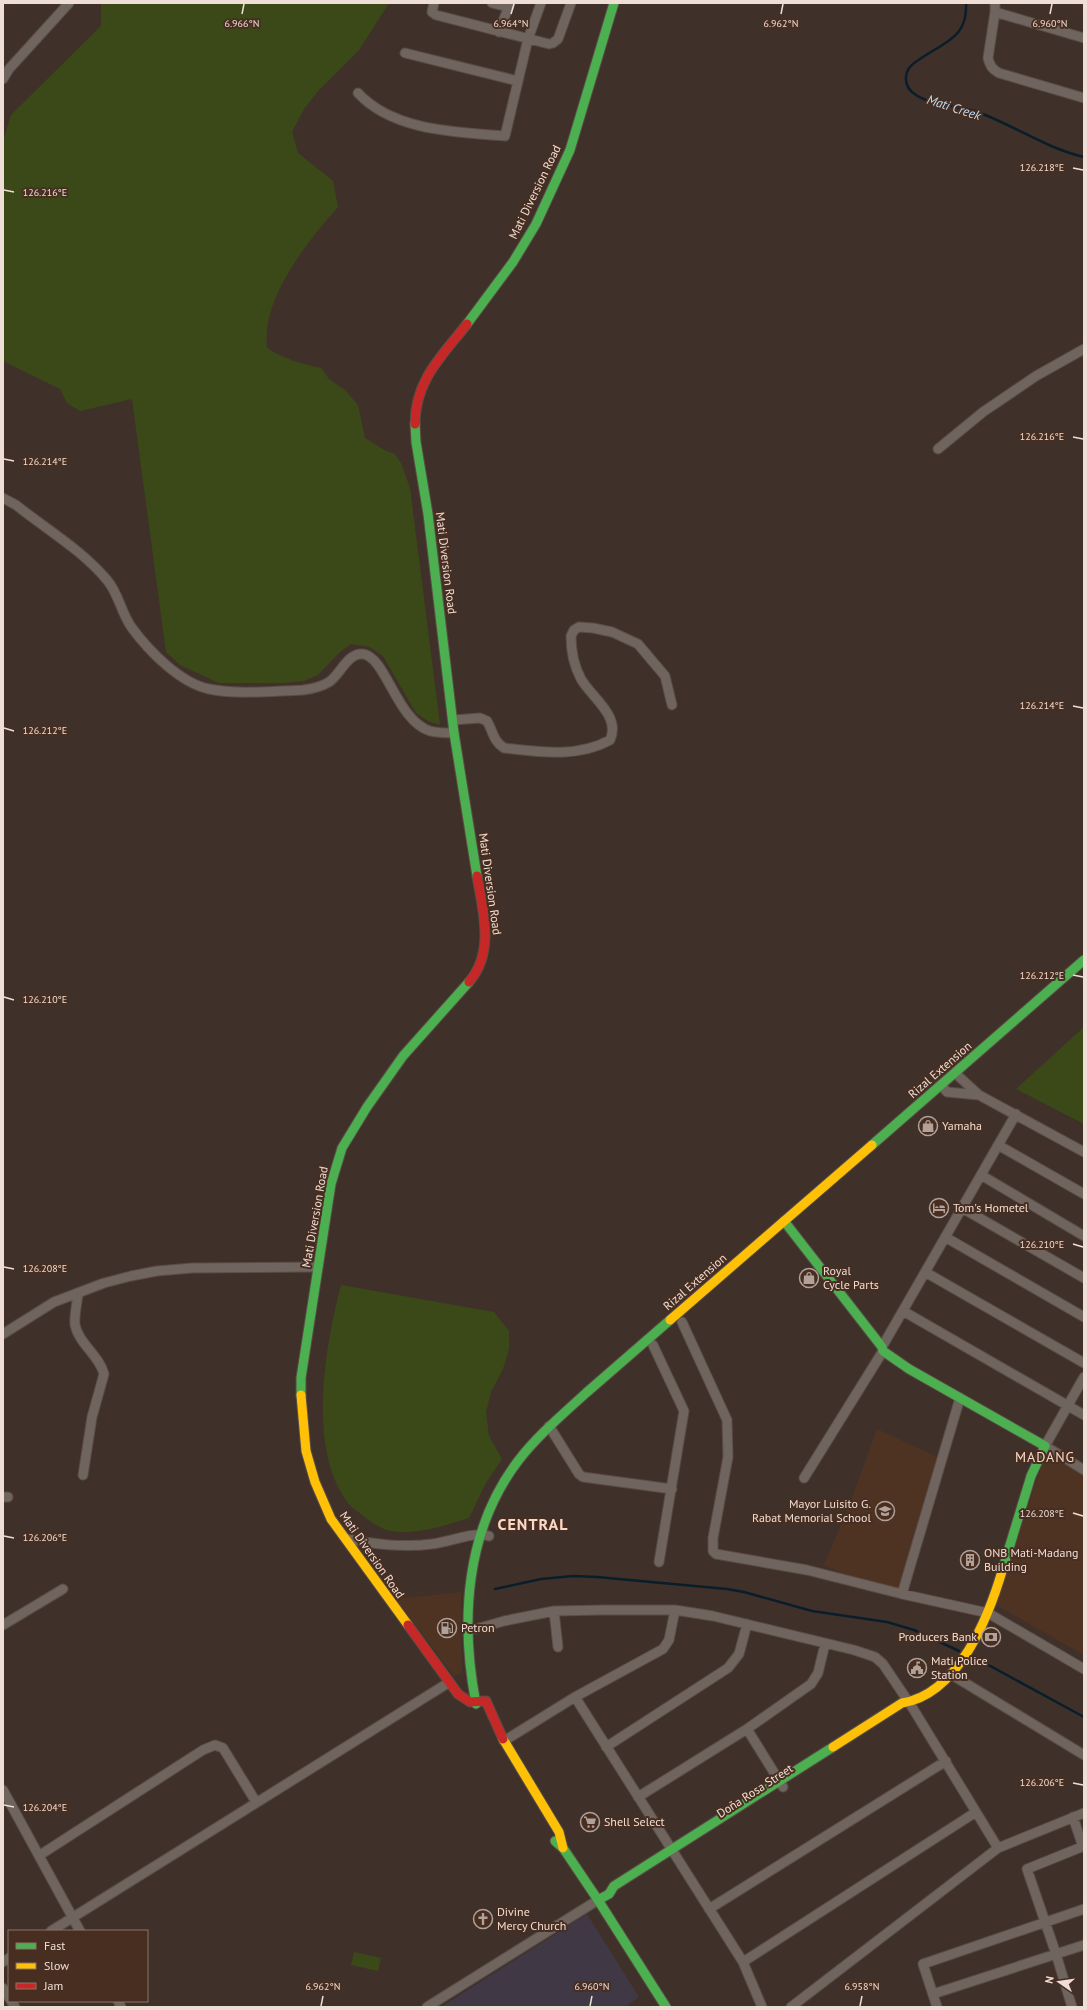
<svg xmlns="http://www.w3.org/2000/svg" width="1087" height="2010" viewBox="0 0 1087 2010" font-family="'PT Sans',sans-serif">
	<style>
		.built { fill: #4f3322 }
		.medical { fill: #413845 }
		.green { fill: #3b4919 }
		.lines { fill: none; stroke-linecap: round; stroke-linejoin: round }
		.stream { stroke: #0a1d2b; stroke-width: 2.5 }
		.street-casing { stroke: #584d46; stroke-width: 11 }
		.fast-casing { stroke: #584d46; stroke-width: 11 }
		.slow-casing { stroke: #584d46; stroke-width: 11 }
		.jam-casing { stroke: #584d46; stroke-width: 11 }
		.street { stroke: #6f645e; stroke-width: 9 }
		.fast { stroke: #4caf50; stroke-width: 9 }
		.slow { stroke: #ffc107; stroke-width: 9 }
		.jam { stroke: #c62828; stroke-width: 9 }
		.ticks { fill: none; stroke: #efded6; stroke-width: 1.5 }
		.labels { text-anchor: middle; stroke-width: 4; stroke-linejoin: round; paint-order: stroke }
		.street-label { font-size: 12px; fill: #efded6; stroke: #472e21 }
		.poi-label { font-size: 12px; fill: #efded6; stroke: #472e21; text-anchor: start }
		.water-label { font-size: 13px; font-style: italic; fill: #b8dbf7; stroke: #472e21 }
		.quarter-label { font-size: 14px; letter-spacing: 1px; fill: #fad9c8; stroke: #472e21 }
		.district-label { font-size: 16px; font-weight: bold; letter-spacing: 1px; fill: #fad9c8; stroke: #472e21 }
		.ticks-label { font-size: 10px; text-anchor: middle; fill: #efded6; stroke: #472e21; stroke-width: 4; stroke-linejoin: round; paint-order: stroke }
	</style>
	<rect width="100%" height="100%" fill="#3f3129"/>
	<path class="built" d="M877,1429l60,28 -18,67 -22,68 -29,-7 -44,-20 28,-67z
		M1045,1454l39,22v179l-88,-50z
		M461,1592l1,81 -8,3 -58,-77z"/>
	<path class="medical" d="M587,1914l52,83 -14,10h-184z"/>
	<path class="green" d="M101,3h288l-30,47 -41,41 -14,18 -12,23 6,21 35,28 5,26c-31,35 -77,92 -71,141 17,11 35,16 54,20l8,11 16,11 13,15 7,33 21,13 9,3 6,9 9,25 30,237 -12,-4 -12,-8 -33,-57 -13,-9 -19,-3 -11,8 -22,23 -14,6 -19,2h-66l-39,-18 -14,-13 -34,-253 -52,12 -13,-8 -7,-14 -57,-28v-220l8,-26 90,-89z
		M1084,1027v97l-68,-35z
		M341,1285l153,27 15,19v18l-6,20 -12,23 -5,20 3,24 13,23 -16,24 -17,35c-25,8 -52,17 -78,13 -11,-2 -20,-9 -29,-16 -4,-4 -10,-7 -14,-12 -41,-53 -23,-157 -7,-218z
		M354,1952l27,6 -3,13 -27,-6z"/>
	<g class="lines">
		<path class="stream" d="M966,3c2,35 -22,39 -46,56 -5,3 -11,7 -13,13 -3,10 1,18 9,23 17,11 40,10 59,16 37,13 70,37 109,46
			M495,1589l46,-10 32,-3 24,1 130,12 17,3 68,19 75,11 27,8 45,21
			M972,1656l112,61"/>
		<defs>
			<path id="street" d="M434,3l-2,9 4,3 113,29 4,-1 5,-4 13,-36
				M492,3l16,4
				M995,3v9l89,26
				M995,12l-7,46c2,8 4,11 11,15l85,25
				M499,32l11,-29
				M405,53l113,28
				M3,79l6,-10 60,-66
				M358,93c35,38 98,39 147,43l23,-97 13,-36
				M938,449l45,-37 53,-36 48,-27
				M3,498l13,7c30,24 66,45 91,75 12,14 14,33 25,48 17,23 48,55 77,61 30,6 63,2 94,1 8,-1 18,-3 26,-8 11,-7 19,-30 34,-28 23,3 34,67 67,77 8,2 16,2 24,2
				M453,720l27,-2 7,3c6,10 6,20 17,27 35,4 74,10 106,-8 11,-24 -18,-42 -29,-61 -7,-13 -10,-29 -10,-43l3,-6 5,-3 14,1 19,4 26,12 27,32 7,29
				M955,1073l24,22 105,57
				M941,1085l6,7 32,3
				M998,1145l86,49
				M981,1175l103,61
				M962,1208l122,70
				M945,1237l139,80
				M925,1272l159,91
				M78,1294c-1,10 -4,21 -3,31 4,19 24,30 29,49l-12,43 -9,58
				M903,1311l181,104
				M682,1322l45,98 1,37 -15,81v13l3,3 91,16 95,24 86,19 96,56
				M3,1334l51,-32 50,-19 27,-7 26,-5 35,-3 126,-1
				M653,1345l31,66 -25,151
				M882,1347l134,-233
				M1084,1377l-39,69 39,24
				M549,1426l30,48 4,3 89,12
				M804,1478l79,-127
				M3,1497h5
				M346,1539c29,5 57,9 86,5 18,-2 42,-13 57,-8
				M902,1594l58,-196
				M554,1611l4,36
				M3,1625l60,-36
				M476,1629l28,-8 50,-10 49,-1h72l38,6 141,34 21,7 8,7 29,43 86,141
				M952,1675l132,80
				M575,1697l168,265 19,45
				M747,1729l36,58
				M504,1741l71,-44 88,-48 6,-9 6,-30
				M606,1747l122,-79 11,-14 8,-30
				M3,1790l77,141
				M638,1797l109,-68 64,-45 7,-11 7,-29
				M1073,1817l10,30
				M40,1855l163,-105 12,-5 8,3 33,54
				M709,1909l237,-148
				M51,1931l397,-248
				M3,1962l6,-4
				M743,1962l233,-150
				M3,1988l6,10
				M933,1994l151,-49
				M11,2001l4,6
				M118,2001l3,6
				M427,2007l171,-107
				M791,2007l207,-159 86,-35
				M937,2007l-14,-43 161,-55
				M1072,2007l-16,-53 -29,-85 57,-23"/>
			<path id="fast" d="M467,324l46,-62 23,-38 34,-74 44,-147
				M415,424l1,18 12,72 26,219 23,143
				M872,1145l212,-185
				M784,1221l98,126 1,4 26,18 136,77 -14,30 -28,92
				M301,1395v-17l30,-194 11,-36 25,-41 36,-51 66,-74
				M476,1704c-16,-83 -11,-173 42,-243 19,-25 44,-46 68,-68 28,-24 56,-49 84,-73
				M555,1841l8,7 35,52 68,107
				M598,1900l11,-6 5,-8 219,-139"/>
			<path id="slow" d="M670,1320l202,-175
				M301,1395l5,56 9,31 16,37 77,106
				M503,1739l56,93 4,16
				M833,1747l69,-44c57,-9 87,-87 101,-135"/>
			<path id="jam" d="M415,424c0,-44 27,-68 52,-100
				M469,982c26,-30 14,-71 8,-106
				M408,1625l50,69 12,8 16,-1 17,38"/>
		</defs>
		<use href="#street" class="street-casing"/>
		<use href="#fast" class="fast-casing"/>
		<use href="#slow" class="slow-casing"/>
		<use href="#jam" class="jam-casing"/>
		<use href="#street" class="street"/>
		<use href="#fast" class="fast"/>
		<use href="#slow" class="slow"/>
		<use href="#jam" class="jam"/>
	</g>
	<path class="ticks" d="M242,14l2,-10M511,14l3,-10M781,14l2,-10M1050,14l2,-10M1073,168l10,2M4,190l10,2M1073,437l10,2M4,459l10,2M1073,706l10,2M4,728l10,3M1073,975l10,2M4,997l10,3M1073,1244l10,3M4,1267l10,2M1073,1513l10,3M4,1536l10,2M1073,1783l10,2M4,1805l10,2M321,2006l2,-10M590,2006l2,-10M860,2006l2,-10"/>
	<defs>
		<symbol id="shop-ring" viewBox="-11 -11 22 22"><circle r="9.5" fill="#472e21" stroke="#b1a199" stroke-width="1.5"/><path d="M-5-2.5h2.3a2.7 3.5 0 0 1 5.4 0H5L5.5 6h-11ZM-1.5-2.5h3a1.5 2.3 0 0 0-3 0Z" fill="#b1a199"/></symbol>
		<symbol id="hotel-ring" viewBox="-11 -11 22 22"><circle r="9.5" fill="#472e21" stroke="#b1a199" stroke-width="1.5"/><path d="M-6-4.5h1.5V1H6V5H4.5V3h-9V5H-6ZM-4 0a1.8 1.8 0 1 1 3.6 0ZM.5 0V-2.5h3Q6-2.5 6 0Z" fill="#b1a199"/></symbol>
		<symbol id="school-ring" viewBox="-11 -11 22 22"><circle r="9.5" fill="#472e21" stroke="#b1a199" stroke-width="1.5"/><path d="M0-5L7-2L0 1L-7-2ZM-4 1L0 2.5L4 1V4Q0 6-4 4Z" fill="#b1a199"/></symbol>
		<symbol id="building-ring" viewBox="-11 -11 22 22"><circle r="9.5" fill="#472e21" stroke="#b1a199" stroke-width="1.5"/><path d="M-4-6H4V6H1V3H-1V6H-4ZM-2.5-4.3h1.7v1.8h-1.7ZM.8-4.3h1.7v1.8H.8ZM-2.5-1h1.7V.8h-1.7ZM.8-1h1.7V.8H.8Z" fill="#b1a199"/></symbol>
		<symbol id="fuel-ring" viewBox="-11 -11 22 22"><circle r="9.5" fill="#472e21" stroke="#b1a199" stroke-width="1.5"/><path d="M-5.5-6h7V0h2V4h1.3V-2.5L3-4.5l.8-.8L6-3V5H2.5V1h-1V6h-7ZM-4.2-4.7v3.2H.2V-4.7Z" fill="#b1a199"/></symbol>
		<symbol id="bank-ring" viewBox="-11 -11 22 22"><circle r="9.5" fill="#472e21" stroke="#b1a199" stroke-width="1.5"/><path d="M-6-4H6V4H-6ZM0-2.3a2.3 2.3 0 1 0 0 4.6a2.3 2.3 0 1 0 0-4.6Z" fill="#b1a199"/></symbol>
		<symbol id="civic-ring" viewBox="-11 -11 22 22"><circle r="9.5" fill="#472e21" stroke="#b1a199" stroke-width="1.5"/><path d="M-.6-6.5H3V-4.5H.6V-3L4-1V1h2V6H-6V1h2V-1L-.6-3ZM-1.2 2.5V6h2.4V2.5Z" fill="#b1a199"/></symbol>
		<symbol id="supermarket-ring" viewBox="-11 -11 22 22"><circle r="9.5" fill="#472e21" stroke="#b1a199" stroke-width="1.5"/><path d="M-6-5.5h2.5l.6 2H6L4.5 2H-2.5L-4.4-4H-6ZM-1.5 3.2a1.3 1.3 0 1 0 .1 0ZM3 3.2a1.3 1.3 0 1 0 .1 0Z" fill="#b1a199"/></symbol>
		<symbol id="church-ring" viewBox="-11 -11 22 22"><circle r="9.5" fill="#472e21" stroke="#b1a199" stroke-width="1.5"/><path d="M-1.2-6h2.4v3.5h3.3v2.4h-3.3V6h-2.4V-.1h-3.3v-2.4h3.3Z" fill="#b1a199"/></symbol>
	</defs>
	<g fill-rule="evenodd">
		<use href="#shop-ring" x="917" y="1115" width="22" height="22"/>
		<use href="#hotel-ring" x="928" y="1197" width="22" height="22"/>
		<use href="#shop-ring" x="798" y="1267" width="22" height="22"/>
		<use href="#school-ring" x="874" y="1500" width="22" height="22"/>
		<use href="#building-ring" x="959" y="1549" width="22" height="22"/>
		<use href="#fuel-ring" x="436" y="1617" width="22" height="22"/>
		<use href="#bank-ring" x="980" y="1626" width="22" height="22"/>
		<use href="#civic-ring" x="906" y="1657" width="22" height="22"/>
		<use href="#supermarket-ring" x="579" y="1811" width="22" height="22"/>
		<use href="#church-ring" x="472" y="1908" width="22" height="22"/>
	</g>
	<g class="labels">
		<g class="street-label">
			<text transform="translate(535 192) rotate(-64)" y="4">Mati Diversion Road</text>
			<text transform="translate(446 563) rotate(83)" y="4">Mati Diversion Road</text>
			<text transform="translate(490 884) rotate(82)" y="4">Mati Diversion Road</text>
			<text transform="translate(940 1070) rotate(-41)" y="4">Rizal Extension</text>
			<text transform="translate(315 1217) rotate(-80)" y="4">Mati Diversion Road</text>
			<text transform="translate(695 1282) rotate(-41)" y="4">Rizal Extension</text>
			<text transform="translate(372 1555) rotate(55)" y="4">Mati Diversion Road</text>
			<text transform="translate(755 1791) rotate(-33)" y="4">Doña Rosa Street</text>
		</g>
		<g class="poi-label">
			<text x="942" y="1130">Yamaha</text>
			<text x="953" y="1212">Tom's Hometel</text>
			<text x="823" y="1275">Royal<tspan x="823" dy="14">Cycle Parts</tspan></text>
			<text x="871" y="1508" text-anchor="end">Mayor Luisito G.<tspan x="871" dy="14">Rabat Memorial School</tspan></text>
			<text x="984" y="1557">ONB Mati-Madang<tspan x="984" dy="14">Building</tspan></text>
			<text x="461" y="1632">Petron</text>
			<text x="977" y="1641" text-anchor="end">Producers Bank</text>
			<text x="931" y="1665">Mati Police<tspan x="931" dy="14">Station</tspan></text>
			<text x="604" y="1826">Shell Select</text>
			<text x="497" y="1916">Divine<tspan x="497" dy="14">Mercy Church</tspan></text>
		</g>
		<g class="water-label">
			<text transform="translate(954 107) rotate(18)" y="5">Mati Creek</text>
		</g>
		<g class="quarter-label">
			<text x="1045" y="1462">MADANG</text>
		</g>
		<g class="district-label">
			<text x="533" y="1530">CENTRAL</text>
		</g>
	</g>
	<g class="ticks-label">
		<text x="511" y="27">6.964°N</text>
		<text x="781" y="27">6.962°N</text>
		<text x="1050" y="27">6.960°N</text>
		<text x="242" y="27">6.966°N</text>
		<text x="1042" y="171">126.218°E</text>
		<text x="45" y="196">126.216°E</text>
		<text x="1042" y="440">126.216°E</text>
		<text x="45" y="465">126.214°E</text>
		<text x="1042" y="709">126.214°E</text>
		<text x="45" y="734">126.212°E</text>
		<text x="1042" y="979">126.212°E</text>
		<text x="45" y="1003">126.210°E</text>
		<text x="1042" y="1248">126.210°E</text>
		<text x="45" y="1272">126.208°E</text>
		<text x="1042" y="1517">126.208°E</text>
		<text x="45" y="1541">126.206°E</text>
		<text x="1042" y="1786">126.206°E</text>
		<text x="45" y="1811">126.204°E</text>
		<text x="323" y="1990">6.962°N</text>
		<text x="592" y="1990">6.960°N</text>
		<text x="862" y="1990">6.958°N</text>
	</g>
	<rect width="1087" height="2010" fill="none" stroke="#efded6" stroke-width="8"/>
	<rect x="8" y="1930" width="140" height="72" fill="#472e21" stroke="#8a7469"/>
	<rect x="16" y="1943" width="20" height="6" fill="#4caf50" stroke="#8a7469"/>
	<text x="44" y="1950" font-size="12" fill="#efded6">Fast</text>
	<rect x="16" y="1963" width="20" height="6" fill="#ffc107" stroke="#8a7469"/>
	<text x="44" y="1970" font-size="12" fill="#efded6">Slow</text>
	<rect x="16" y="1983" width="20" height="6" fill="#c62828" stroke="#8a7469"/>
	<text x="44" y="1990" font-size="12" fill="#efded6">Jam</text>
	<g transform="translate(1059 1982) rotate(283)" stroke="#472e21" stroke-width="3" paint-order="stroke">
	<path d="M0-3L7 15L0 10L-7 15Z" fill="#efded6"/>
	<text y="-6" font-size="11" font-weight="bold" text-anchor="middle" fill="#efded6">N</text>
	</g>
</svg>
